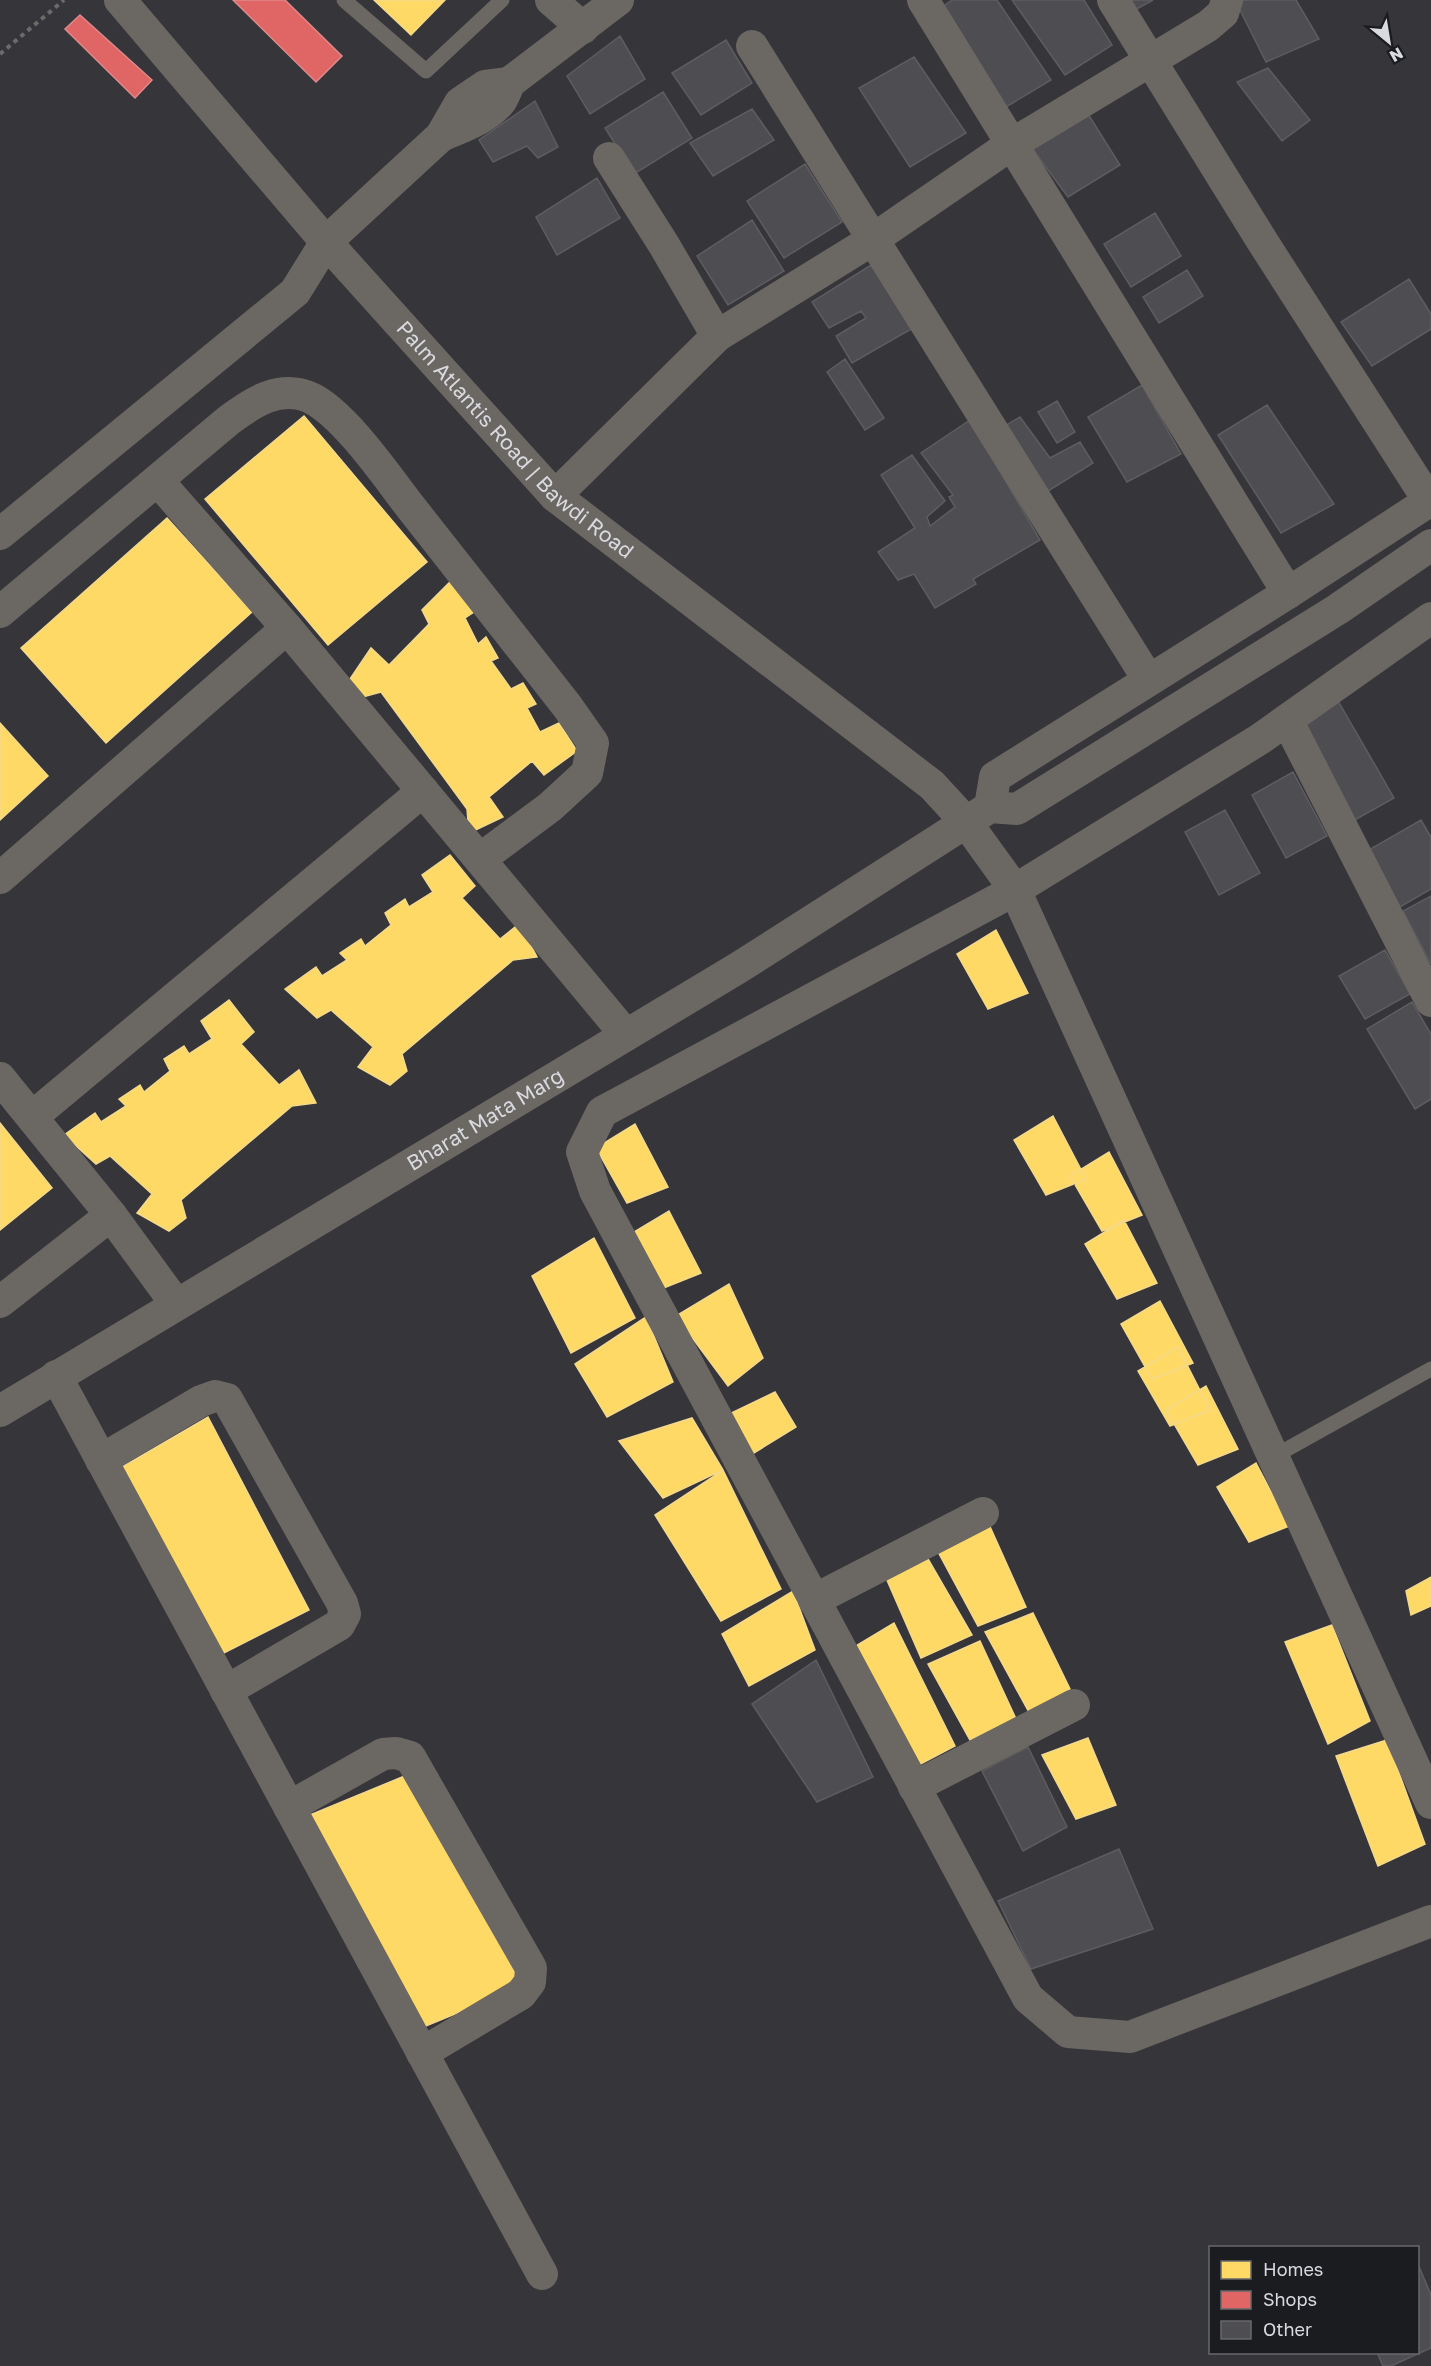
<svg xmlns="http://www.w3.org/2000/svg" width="1431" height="2366" viewBox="0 0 1431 2366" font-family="'Golos Text',sans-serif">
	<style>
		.homes { fill: #ffd966; stroke: #f4d98b; stroke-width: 1.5 }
		.shops { fill: #e06666; stroke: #de898b; stroke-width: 1.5 }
		.building { fill: #4e4e52; stroke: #5d5d61; stroke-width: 1.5 }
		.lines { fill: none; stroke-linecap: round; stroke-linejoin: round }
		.path { stroke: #6d6b6a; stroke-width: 4; stroke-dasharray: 4.5 4.5; stroke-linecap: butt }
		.lane { stroke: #6b6762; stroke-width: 15 }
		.street { stroke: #6b6762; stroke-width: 32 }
		.labels { text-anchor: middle; stroke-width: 6; stroke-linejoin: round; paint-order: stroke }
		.street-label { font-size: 21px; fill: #d9dae0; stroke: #1b1c1f }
	</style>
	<rect width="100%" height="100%" fill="#35353a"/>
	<path class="homes" d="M374,0h71l-34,35z
		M304,416l123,146 -99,83 -123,-146z
		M167,518l85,94 -146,131 -85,-95z
		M453,579l21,33 -9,6 13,26 8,-7 12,21 -7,3 20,28 12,-6 13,21 -9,4 13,24 19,-9 18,28 -33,24 -12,-14 -43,36 14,20 -34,16 -2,-24 -86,-117 -18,5 -13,-18 21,-31 18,17 40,-41 -7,-14z
		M0,723l48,53 -48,44z
		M450,855l25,31 -13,12 38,41 19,-15 18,33 -24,3 -111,94 5,17 -17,14 -32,-18 15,-20 -42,-37 -14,8 -32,-29 31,-22 6,9 25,-16 -7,-7 21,-14 4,7 26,-21 -6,-12 20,-14 4,8 24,-15 -11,-17z
		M996,930l32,63 -40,16 -31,-55z
		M229,1000l25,32 -13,12 38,41 20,-15 17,33 -24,3 -111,94 5,18 -17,13 -32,-18 15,-19 -42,-38 -14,8 -32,-29 31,-22 6,9 25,-16 -7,-7 21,-14 4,7 26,-21 -6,-12 20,-13 5,8 23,-15 -11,-18z
		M1053,1116l33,63 -40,16 -32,-55z
		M0,1123l52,65 -52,42z
		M635,1124l33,63 -41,16 -31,-55z
		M1109,1152l33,63 -40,16 -32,-55z
		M669,1211l32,62 -40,16 -32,-54z
		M1124,1220l33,63 -40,16 -32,-55z
		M594,1238l41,80 -64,35 -39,-77z
		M729,1284l34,74 -35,28 -52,-70z
		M1160,1301l33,62 -41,16 -31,-55z
		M646,1317l27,65 -66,35 -32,-53z
		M1178,1347l32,63 -40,16 -32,-55z
		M1206,1386l32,63 -40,16 -32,-55z
		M775,1392l21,35 -47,29 -24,-40z
		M208,1417l101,193 -99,50 -112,-179z
		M692,1418l31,52 -60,28 -44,-57z
		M1256,1463l33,63 -40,16 -32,-55z
		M723,1470l58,119 -60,32 -66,-106z
		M987,1520l39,87 -48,19 -42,-78z
		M928,1559l44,76 -51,23 -35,-80z
		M1431,1577v29l-20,9 -5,-24z
		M793,1591l22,59 -66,36 -27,-52z
		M1033,1613l37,76 -40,25 -45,-82z
		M894,1623l61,123 -42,22 -59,-121z
		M1332,1625l38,96 -42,23 -43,-102z
		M980,1641l36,78 -46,21 -42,-76z
		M1088,1738l28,67 -40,14 -34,-64z
		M1387,1740l38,104 -47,22 -42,-110z
		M407,1775l119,210 -115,47 -128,-206z"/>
	<path class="shops" d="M233,0h52l57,56 -26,26z
		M80,15l72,65 -17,18 -70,-69z"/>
	<path class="building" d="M952,0h45l54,80 -50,30 -63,-100z
		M1012,0h72l28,45 -47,30z
		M1126,0h27l-20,11z
		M1244,0h52l23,39 -53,23 -29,-58z
		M620,36l25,43 -55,35 -23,-38z
		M726,40l26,43 -51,32 -29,-42z
		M914,57l52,76 -56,34 -51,-79z
		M1268,68l42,52 -28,21 -45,-59z
		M663,92l29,46 -58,36 -29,-46z
		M535,101l23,46 -20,11 -11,-12 -34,16 -14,-22z
		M752,109l22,31 -61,36 -23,-33z
		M1088,114l32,51 -52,32 -37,-50z
		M805,164l37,58 -58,36 -37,-57z
		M597,178l23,40 -63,37 -21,-38z
		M1155,213l26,43 -50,31 -27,-43z
		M752,220l32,51 -56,34 -31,-49z
		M871,265l42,63 -61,35 -16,-27 30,-18 -5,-7 -32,17 -17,-26z
		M1187,270l16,26 -44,27 -16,-26z
		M1409,279l22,35v15l-59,37 -31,-44z
		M845,359l39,59 -19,12 -38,-58z
		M1142,385l39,69 -54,28 -39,-65z
		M1057,401l18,31 -18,11 -19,-31z
		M1267,405l67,99 -53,29 -63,-98z
		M1020,417l30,41 30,-16 13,21 -48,30 -45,-64z
		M970,420l70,120 -67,39 3,5 -41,24 -21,-34 -16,6 -20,-28 37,-24 -34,-53 31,-20 33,46 -18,16 3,9 25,-19 -6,-10 4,-2 -32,-42z
		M1337,699l57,99 -41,23 -55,-94z
		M1293,772l34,64 -41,22 -34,-63z
		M1225,810l35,63 -41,22 -34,-63z
		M1421,820l10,17v52l-31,18 -33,-56z
		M1431,896v68l-28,-53z
		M1385,950l25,44 -45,25 -26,-43z
		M1412,1002l19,32v65l-16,10 -48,-80z
		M816,1660l57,117 -56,25 -65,-98z
		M1028,1747l39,80 -44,24 -41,-80z
		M1119,1849l34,80 -122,40 -33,-68z
		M1418,2264l13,31v53l-40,18h-8l-6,-14h41z"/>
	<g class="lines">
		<path class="path" d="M0,54l64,-54"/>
		<path class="lane" d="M344,0l82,71 76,-71
			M1273,1457l158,-88"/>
		<g class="street">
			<path id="s1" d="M120,0l206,242 229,254 377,289 34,37 49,68 416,913"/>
			<path d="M551,0l32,28"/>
			<path d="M923,0l365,593"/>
			<path d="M1113,0l151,244 165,257"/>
			<path d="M752,46l396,633"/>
			<path d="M441,136c20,-9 46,-17 60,-35 3,-5 6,-12 8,-18l109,-83"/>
			<path d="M609,158l55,87 53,91 155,-96 140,-96 196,-118 15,-13 4,-13"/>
			<path d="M158,481l129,147 339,407"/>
			<path d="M555,496l162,-160"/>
			<path d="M0,534l295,-242 31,-50 115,-106 19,-33 25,-17 24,-3"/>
			<path d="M0,612l229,-192c24,-18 51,-36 82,-22 33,16 75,77 98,107 53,67 105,134 158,201l26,37 -6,30 -37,34 -70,52"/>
			<path d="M1431,618l-171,121 -245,151 -413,222 -20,40 13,39 433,807 40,34 62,5 301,-116"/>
			<path d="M1287,720l144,281"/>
			<path d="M990,807l5,-30 293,-184 143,-93"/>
			<path d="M0,878l287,-250"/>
			<path d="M0,1078l111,137"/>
			<path d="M32,1117l391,-326"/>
			<path d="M0,1302l111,-87 65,89"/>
			<path d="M56,1376l486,898"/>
			<path id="s2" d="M0,1411l738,-443 252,-161 27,2 321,-200 93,-64"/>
			<path d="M101,1460l100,-59 14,-5 12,3 115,204 3,11 -6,11 -113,66"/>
			<path d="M814,1600l169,-87"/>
			<path d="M914,1787l160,-82"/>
			<path d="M289,1807l94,-53 13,-1 14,4 121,211 -1,14 -9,12 -99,59"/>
		</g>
	</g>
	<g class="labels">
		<g class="street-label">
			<text dy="7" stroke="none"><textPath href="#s1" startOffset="592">Palm Atlantis Road | Bawdi Road</textPath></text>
			<text dy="7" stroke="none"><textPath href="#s2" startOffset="566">Bharat Mata Marg</textPath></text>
		</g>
	</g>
	<rect x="1209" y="2246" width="210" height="108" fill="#1b1c1f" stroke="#67686c" stroke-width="1.5"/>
	<rect x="1221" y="2261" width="30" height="18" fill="#ffd966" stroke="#67686c" stroke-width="1.5"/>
	<text x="1263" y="2276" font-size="18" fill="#d9dae0">Homes</text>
	<rect x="1221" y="2291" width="30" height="18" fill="#e06666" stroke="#67686c" stroke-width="1.5"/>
	<text x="1263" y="2306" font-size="18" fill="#d9dae0">Shops</text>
	<rect x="1221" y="2321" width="30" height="18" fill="#4e4e52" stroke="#67686c" stroke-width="1.5"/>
	<text x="1263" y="2336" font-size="18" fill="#d9dae0">Other</text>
	<g transform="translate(1389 42) rotate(150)" stroke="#1b1c1f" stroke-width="4.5" paint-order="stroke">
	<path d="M0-4.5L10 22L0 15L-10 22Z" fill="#d9dae0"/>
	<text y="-9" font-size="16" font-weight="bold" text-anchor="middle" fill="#d9dae0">N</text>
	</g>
</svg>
